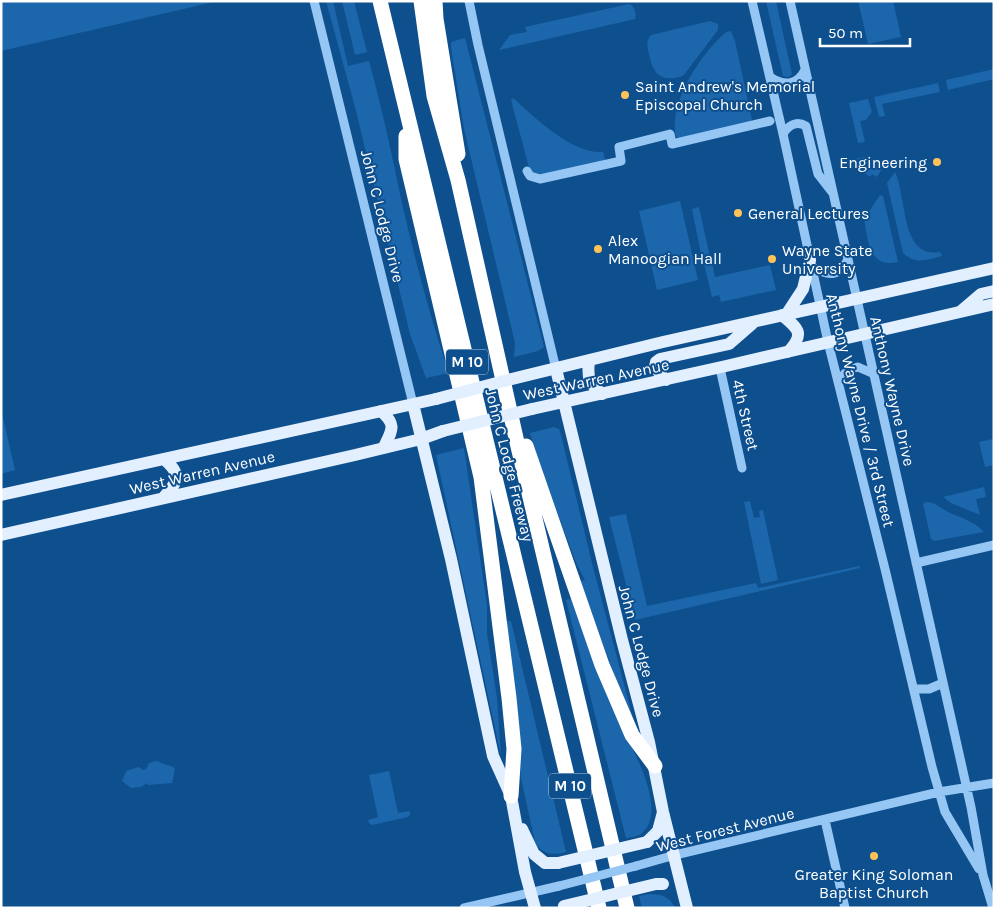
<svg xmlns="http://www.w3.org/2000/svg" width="995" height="909" viewBox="0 0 995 909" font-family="Karla,sans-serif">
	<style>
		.green { fill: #1c67ab }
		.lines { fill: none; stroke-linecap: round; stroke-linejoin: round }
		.minor { stroke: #96c6f3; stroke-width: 9 }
		.major { stroke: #e2efff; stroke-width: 12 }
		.highway { stroke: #fff; stroke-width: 15 }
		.minor-bridge { stroke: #96c6f3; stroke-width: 9 }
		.major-bridge { stroke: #e2efff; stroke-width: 12 }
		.poi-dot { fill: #ffc358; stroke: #0e4f8e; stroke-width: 2 }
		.labels { text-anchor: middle; stroke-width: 4; stroke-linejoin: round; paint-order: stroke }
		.shield { fill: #0e4f8e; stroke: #b7cadd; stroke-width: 1 }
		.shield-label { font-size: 15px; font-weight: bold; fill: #fff }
		.poi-label { font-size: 16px; fill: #fff; stroke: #0e4f8e; text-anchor: start }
		.street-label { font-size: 16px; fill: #fff; stroke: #0e4f8e }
	</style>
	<rect width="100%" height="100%" fill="#0e4f8e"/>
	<path class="green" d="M1,1h217l-217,50z
		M326,1h7l15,65 21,-5c13,47 23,94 33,142 13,57 28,114 47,170l-23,5 -16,-44 -54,-223z
		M342,1h12l13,51 -12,3z
		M766,1h10l16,73 -3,3 -6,-1z
		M858,1h35l8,36 -33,7z
		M629,4c5,1 8,10 6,15l-136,31 11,-15 17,-3 -2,-5z
		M710,21l8,3v6l-35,46c-22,7 -30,-2 -34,-22 -2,-8 -3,-13 2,-19z
		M731,31l4,10 17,79 -2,2 -71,16 -3,-1c-8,-35 25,-83 50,-105z
		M465,38l79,309 -6,4 -24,6 1,-14 -51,-214 -13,-81v-6z
		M994,69v10l-46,11 -2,-10z
		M938,83l2,9 -58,12 3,12 -6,1 -5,-20z
		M513,98c23,20 58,56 90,54l3,11 -72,14 -3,-2 -20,-75z
		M868,99l4,13 -6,8 -6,1 5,21 -7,1 -9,-40z
		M870,156l14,10 -7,11 -5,-3 -2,3 -14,-11 -2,-7z
		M895,172c12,24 5,87 45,80l2,4c-15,4 -26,9 -39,-3l-16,-70z
		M880,195l3,1 15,66c-29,7 -30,-22 -34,-43z
		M680,201l18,79 -41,10 -18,-79z
		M699,207l11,50 -8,2 -10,-50z
		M712,262l3,15 55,-12 6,25 -55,12 -2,-7 -7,2 -8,-33z
		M1,409l14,61 -14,4z
		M554,427l5,2 2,6 32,132 40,151 -2,3 -51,-140 5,-1 -8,-15 -40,-106 -7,-26z
		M993,439l1,26 -9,2 -6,-25z
		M464,448l23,157v28l10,65 4,58 -65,-301z
		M984,487l2,10 -10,2 4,16 -29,-12 -8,-6z
		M750,501l4,17 6,-1 -1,-6 4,-1 15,70 -17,4 -17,-82z
		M926,502c9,0 14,6 22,10 13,6 26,9 36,20l-50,9 -3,-2 -8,-35z
		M626,514l21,92 109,-23 2,5 101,-22 1,2 -225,52 -26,-103z
		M574,598c11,33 21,66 33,98 11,28 65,110 36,136 -5,5 -11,5 -17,6l-60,-238z
		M506,621h5l55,231c-14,4 -24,2 -31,-10l-14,-64z
		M156,761l17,6 2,2 -3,14 -24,2 -1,-2 -6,4 -10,1 -9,-7 4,-10 13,-4 4,3 3,-1 3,-6z
		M389,771l9,42 12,-2v4l-2,2 -36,8 -3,-2 -1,-3 10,-3 -9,-42z
		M650,894c12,0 20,3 25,14h-33l-3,-12z"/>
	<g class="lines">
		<path class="minor" d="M314,1l99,403
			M469,1l9,44 78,324
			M752,1l31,133 45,208 57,227 47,198 13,45 34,57
			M790,1l181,806 12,68 10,33
			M770,77c14,9 27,9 35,-7
			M783,134c5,-8 13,-14 23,-8l12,48 14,18
			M527,171l3,5 10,3 81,-18 -2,-14 51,-13 2,10 98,-23
			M812,267c15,9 28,11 36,-8
			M720,368l22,100
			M838,381l10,-11 10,-3 16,7
			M916,563l78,-18
			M914,689h15l14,-6
			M825,820l20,88
			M636,866l39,-11 264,-63 55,-9
			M464,908l95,-22"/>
		<path class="major" d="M961,311l20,-17 13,-3
			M782,315c17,14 23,19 6,37
			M786,315l17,-26 7,-29
			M589,361c-2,17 0,22 13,33
			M556,369l66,271 27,102 14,70 24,96
			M508,380l155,-38 331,-74
			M666,380l-5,-5 -6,-8 1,-5 4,-3 69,-15 23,-20
			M413,404l38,155 42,197 18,40 14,76 10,36
			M532,409l194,-43 268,-62
			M381,411c16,14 11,19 3,36
			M164,459c18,16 15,21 0,38
			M1,495l435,-96
			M1,535l354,-80 66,-16 22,-8
			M522,829l12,25 11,9h13
			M647,842l11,-11 5,-19"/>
		<path class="highway" d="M380,1l219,907
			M421,1l13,95 24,84 58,258 111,470
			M435,1l1,18 22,135
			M406,136v23l75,318 28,221 5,51 -3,47
			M526,446l76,219 30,70 23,31"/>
		<path class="minor-bridge" d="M559,886l77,-20"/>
		<path class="major-bridge" d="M436,399l72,-19
			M443,431l89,-22
			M558,863l89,-21
			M564,906l92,-22h7"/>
	</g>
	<g class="poi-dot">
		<circle cx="625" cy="95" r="5"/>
		<circle cx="937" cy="162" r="5"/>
		<circle cx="738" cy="213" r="5"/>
		<circle cx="598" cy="249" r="5"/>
		<circle cx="772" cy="259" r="5"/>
		<circle cx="874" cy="856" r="5"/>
	</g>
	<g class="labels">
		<g class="shield">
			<rect x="446" y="349.5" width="42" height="25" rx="4"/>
			<rect x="549" y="773.5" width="42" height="25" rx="4"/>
		</g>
		<g class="shield-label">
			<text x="467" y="367">M 10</text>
			<text x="570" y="791">M 10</text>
		</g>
		<g class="poi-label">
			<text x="635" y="92">Saint Andrew's Memorial<tspan x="635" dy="18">Episcopal Church</tspan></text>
			<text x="927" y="168" text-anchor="end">Engineering</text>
			<text x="748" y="219">General Lectures</text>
			<text x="608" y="246">Alex<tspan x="608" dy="18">Manoogian Hall</tspan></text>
			<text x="782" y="256">Wayne State<tspan x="782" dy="18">University</tspan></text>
			<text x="874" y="880" text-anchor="middle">Greater King Soloman<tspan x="874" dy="18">Baptist Church</tspan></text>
		</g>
		<g class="street-label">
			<text transform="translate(383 216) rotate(76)" y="6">John C Lodge Drive</text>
			<text transform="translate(596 379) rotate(-12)" y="6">West Warren Avenue</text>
			<text transform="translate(893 391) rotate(77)" y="6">Anthony Wayne Drive</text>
			<text transform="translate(861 410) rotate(76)" y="6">Anthony Wayne Drive / 3rd Street</text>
			<text transform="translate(746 415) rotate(77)" y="6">4th Street</text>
			<text transform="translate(510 465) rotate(76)" y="6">John C Lodge Freeway</text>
			<text transform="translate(202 472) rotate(-13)" y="6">West Warren Avenue</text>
			<text transform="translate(642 651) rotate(75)" y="6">John C Lodge Drive</text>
			<text transform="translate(725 829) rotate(-14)" y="6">West Forest Avenue</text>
		</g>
	</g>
	<rect width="995" height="909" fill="none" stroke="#ffffff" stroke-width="5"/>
	<path d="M820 38v8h90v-8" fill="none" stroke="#ffffff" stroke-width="2.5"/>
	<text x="828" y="38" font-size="15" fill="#ffffff" stroke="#0e4f8e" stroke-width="4" paint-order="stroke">50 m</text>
</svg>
